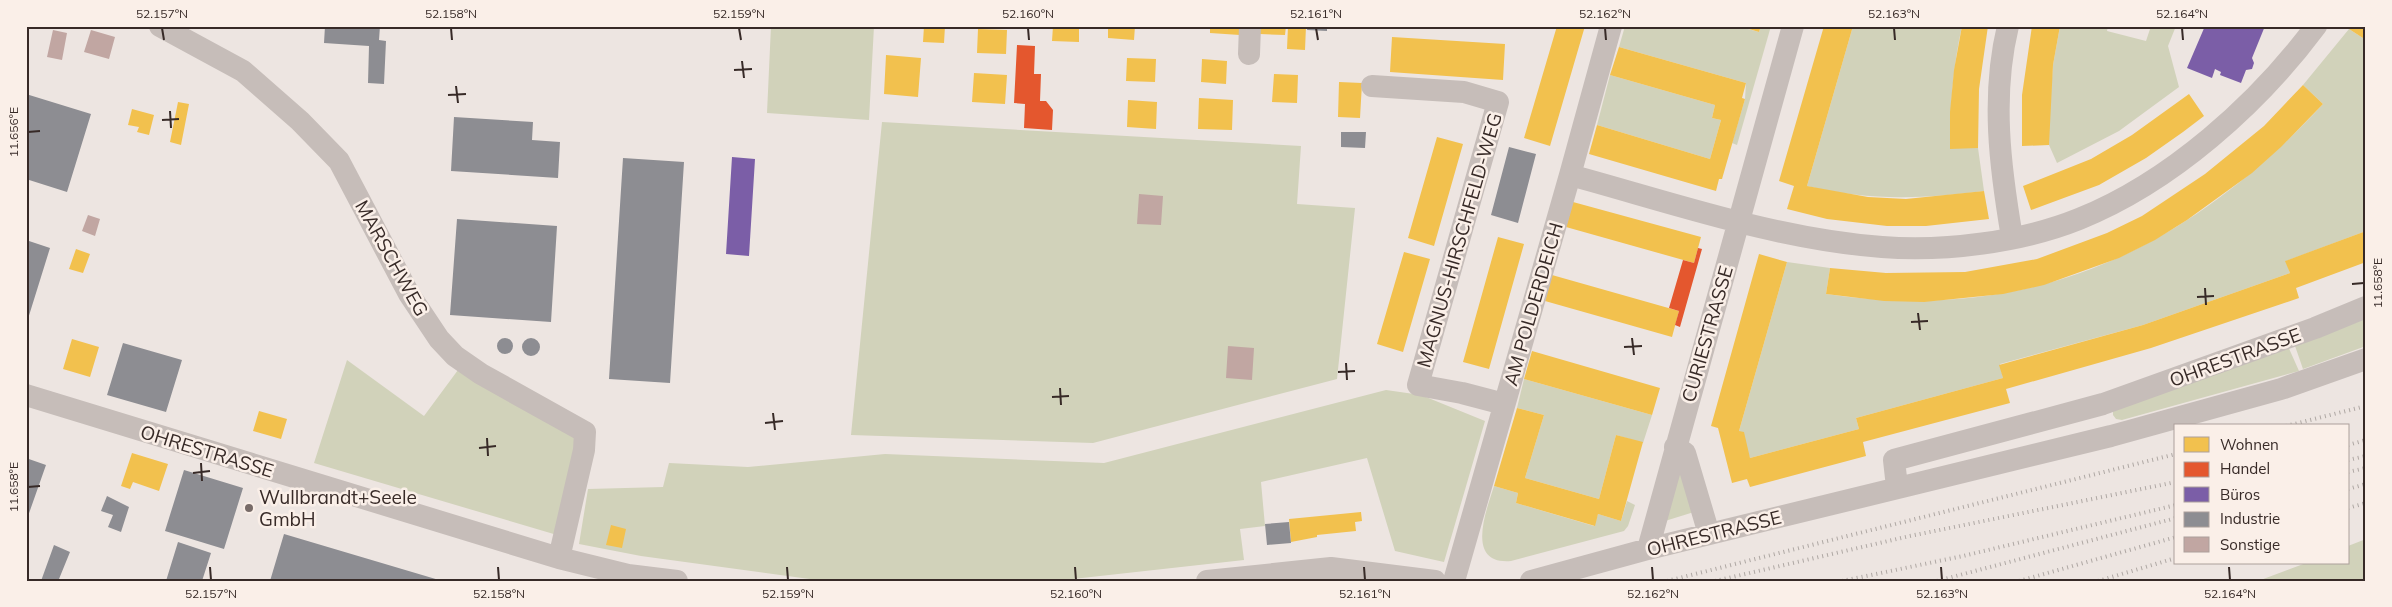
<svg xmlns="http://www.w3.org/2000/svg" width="2392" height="607" viewBox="0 0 2392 607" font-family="Mulish,sans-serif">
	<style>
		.green { fill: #d1d2ba }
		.homes { fill: #f2c14e }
		.shops { fill: #e4572e }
		.offices { fill: #7b5ea7 }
		.industry { fill: #8d8d92 }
		.building { fill: #c1a6a2 }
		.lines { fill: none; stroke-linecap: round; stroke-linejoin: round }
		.minor { stroke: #c6bdb9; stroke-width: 22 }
		.rail { stroke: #aea7a3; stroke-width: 4; stroke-dasharray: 1 4; stroke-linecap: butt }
		.ticks { fill: none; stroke: #372a27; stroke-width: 2 }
		.poi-dot { fill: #776b68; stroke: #faefe8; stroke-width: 2 }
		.labels { text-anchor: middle; stroke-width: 5; stroke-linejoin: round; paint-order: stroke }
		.street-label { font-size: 19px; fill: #372a27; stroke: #faefe8 }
		.poi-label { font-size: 19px; fill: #372a27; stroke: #faefe8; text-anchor: start }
		.neatline { fill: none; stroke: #372a27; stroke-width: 2 }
		.ticks-label { font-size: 12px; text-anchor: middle; fill: #372a27 }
	</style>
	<rect width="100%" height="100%" fill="#ede5e1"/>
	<path class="green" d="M771,26h103l-5,94 -102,-7z
		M1625,26h112l22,6 2,-6h10l-34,119 -5,-2 13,-44 1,-16 -127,-36z
		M1853,26h109c-9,41 -12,81 -12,122h28l6,43c-60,8 -117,10 -177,-5z
		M2060,26h48l-1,5 39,10 5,-15h25l-8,20 11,41 -60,44 -62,32 -8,-18 -1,-15 5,-65z
		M2349,29l17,11v191l-80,30 4,12 -147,52 -143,39 3,14 -147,40 3,11 -109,29 -11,-27 48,-169 43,6 -4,26c204,30 359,-42 497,-190l-20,-19z
		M1610,75l105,30 -3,13 9,2 -11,39 -113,-34z
		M882,122l419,24 -4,58 58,4 -18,171 -244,64 -242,-8z
		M2366,313v33l-63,23 -9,-26z
		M2287,344l12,27 -177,49 -6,-1 -3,-4v-6z
		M347,360l77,56 34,-46 120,66 -21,99 -243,-72z
		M1524,379l128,36 -9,28 -27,-8 -17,64 -74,-21 19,-63 -27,-7z
		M1386,390l35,5 64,26 -41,141 -49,-11 -28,-93 -106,24 4,44 -25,3 4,31 -189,21h-231l-183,-25 -62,-12 9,-55 75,-2 6,-24 79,4 137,-13 219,9z
		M1680,472l14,40 -29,9z
		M1494,486l24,7 -2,10 78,23 4,-12 23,7 6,-20 8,4 -7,21 -4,5 -113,30c-47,4 -24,-52 -17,-75z
		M2366,539v42h-108l48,-18h42v-17z"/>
	<path class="homes" d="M924,26h21l-1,17 -21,-1z
		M1053,26h26v16l-27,-1z
		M1108,26h27l-1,14 -26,-2z
		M1210,26h31l-1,9 -30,-2z
		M1260,26h26l-1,9 -25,-1z
		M1288,26h18l-1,24 -18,-1z
		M1557,26h28l-35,120 -26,-8z
		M1739,26h22l-2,6z
		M1824,26h29l-46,160 61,11 38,2 78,-8 5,28 -63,7h-39l-60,-7 -40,-10 7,-23 -15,-5z
		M1962,26h26l-9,63 -1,59 -28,1v-37l4,-42z
		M2032,26h28l-7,39 -4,80 -27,1v-51z
		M2351,26h15v14l-17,-11z
		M978,29l29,1 -1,24 -29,-1z
		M1392,37l113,7 -2,36 -113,-8z
		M1619,47l127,36 -4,15 3,1 -23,80h-3l-3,12 -127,-37 8,-29 113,34 11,-39 -9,-2 3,-13 -105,-30z
		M886,55l35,3 -3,39 -34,-3z
		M1127,58l29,1 -1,23 -29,-1z
		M1202,59l25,2 -1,23 -25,-2z
		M974,73l33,2 -2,29 -33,-2z
		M1274,74l24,1 -1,28 -25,-1z
		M1339,82l23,1 -2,35 -22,-1z
		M2303,85l20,19 -42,43 -29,26 -65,47 -32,20 -36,18 -75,27 -41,9 -79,8 -40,-1 -58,-7 4,-26 56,5 79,-1 72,-13 70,-26 35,-17 63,-42 59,-48z
		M2189,94l15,22 -21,16 -37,26 -47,27 -68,25 -8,-24 68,-27 41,-24z
		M1199,98l34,2 -1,30 -34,-1z
		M1128,100l29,2 -1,27 -29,-2z
		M178,102l11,2 -8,41 -11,-3z
		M132,109l22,6 -5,20 -12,-3 2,-5 -11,-2z
		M1437,137l26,7 -29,102 -26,-8z
		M1573,202l128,35 -7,26 -128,-36z
		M2366,231v31l-70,26 3,10 -148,50 -145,41 4,14 -147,39 3,14 -116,31 -3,-8 -15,4 -14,-55 -7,-2 48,-172 28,8 -48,169 5,1 6,26 109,-29 -3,-11 147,-40 -4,-13 144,-40 147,-52 -5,-12z
		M1498,237l26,7 -35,125 -26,-7z
		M76,249l14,5 -7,19 -14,-4z
		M1404,252l26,7 -27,93 -26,-8z
		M1552,275l127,36 -7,26 -127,-36z
		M72,339l27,8 -9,30 -27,-8z
		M1532,351l128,37 -8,27 -128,-36z
		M1517,408l27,7 -19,63 74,21 17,-64 27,7 -22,79 -23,-7 -3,12 -79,-23 2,-10 -24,-7z
		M259,411l28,8 -6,20 -28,-8z
		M132,453l36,11 -9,27 -26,-9 -3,7 -9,-3z
		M1361,512l1,9 -7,1 1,9 -39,4v2l-26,5 -2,-23z
		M611,525l15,4 -4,19 -16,-3z"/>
	<path class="shops" d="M1017,45l18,1 -1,28h7l-1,27h6l7,9 -1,20 -28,-2 1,-24 -11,-1z
		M1698,248l4,1 -22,78 -5,-2 4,-14 -10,-3 14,-48 11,3z"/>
	<path class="offices" d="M2205,26h60l-13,32 2,5 -2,6 -6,1 -5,13 -21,-8 1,-3 -6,-3 -3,9 -25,-10z
		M732,157l23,2 -6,97 -23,-2z"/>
	<path class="industry" d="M325,26h55l-1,14 7,1 -2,43 -16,-1 1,-37 -45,-3z
		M1308,26h19v5l-20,-1z
		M26,94l65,20 -24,78 -41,-13z
		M454,117l79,5 -1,18 28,2 -2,36 -107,-7z
		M1341,132h25l-1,16 -24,-1z
		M1509,147l27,7 -18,69 -27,-8z
		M623,158l61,4 -14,221 -61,-4z
		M457,219l100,7 -6,96 -101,-7z
		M26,240l24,8 -23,74h-1z
		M522 347a9 9 0 1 1 18 0a9 9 0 1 1-18 0Z
		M497 346a8 8 0 1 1 16 0a8 8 0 1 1-16 0Z
		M123,343l59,17 -16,52 -59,-17z
		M26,458l20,7 -19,54h-1z
		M184,470l59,18 -19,61 -59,-18z
		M107,496l22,11 -8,25 -13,-5 5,-12 -12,-4z
		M1289,522l2,21 -24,2 -2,-21z
		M284,534l155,46v1h-169z
		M178,542l33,11 -9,28h-36z
		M54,545l16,7 -11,27 5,2h-23z"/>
	<path class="building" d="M53,30l14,3 -5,27 -15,-3z
		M91,30l24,7 -6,22 -25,-7z
		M1139,194l24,2 -2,29 -24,-1z
		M88,215l12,4 -5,17 -13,-5z
		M1228,346l26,2 -2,32 -26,-2z"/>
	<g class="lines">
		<path class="minor" d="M160,26l83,45 57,50 39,40 70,133 30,45 16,17 26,18 104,58 -1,18 -25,108
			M2008,26c-17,70 -8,141 4,211
			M1249,54l1,-28
			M1372,86l92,6 34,10 -80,283 44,8 42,11
			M1570,175c103,28 206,64 312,72 62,5 140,-5 197,-28 92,-37 179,-115 237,-193
			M26,395l533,163 69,17 49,6
			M1675,447l10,6 24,81
			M1897,487l-3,-27 209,-56 212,-76 51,-21
			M1648,549l145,-523
			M1207,581l124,-13 104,13
			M1454,581l116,-406 41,-149
			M1531,581l117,-32 463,-113 170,-47 85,-30"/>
		<path class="rail" d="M2286,426l80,-20
			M2348,445l18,-5
			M2348,460l18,-4
			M2348,472l18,-4
			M2348,489l18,-5
			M2348,508l18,-5
			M1667,581l509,-127
			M1715,581l195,-45 266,-54
			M1842,581l121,-25 213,-51
			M1937,581l239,-63
			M2019,581l157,-44
			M2098,581l78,-23"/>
	</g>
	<path class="ticks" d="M162,28l2,12M451,28l1,12M739,28l2,12M1028,28l1,12M1316,28l2,12M1605,28l1,12M1894,28l1,12M2182,28l1,12M742,61l2,17M734,70l18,-1M456,86l2,17M448,95l18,-1M170,111l1,17M162,120l17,-1M28,132l12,-1M2352,284l12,-1M2205,288l1,17M2197,297l17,-1M1918,313l2,17M1911,322l17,-1M1632,338l2,17M1624,347l18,-1M1346,363l1,17M1338,372l17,-1M1060,388l1,17M1052,397l17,-1M773,413l2,17M765,423l18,-2M487,438l1,18M479,448l17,-2M201,463l1,18M193,473l17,-2M28,487l12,-1M210,567l1,13M498,567l1,13M787,567l1,13M1075,567l1,13M1364,567l1,13M1652,567l1,13M1941,567l1,13M2229,567l1,13"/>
	<circle class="poi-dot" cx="249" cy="508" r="5"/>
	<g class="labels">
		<g class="street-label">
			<text transform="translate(1459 240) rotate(-74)" y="7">MAGNUS-HIRSCHFELD-WEG</text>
			<text transform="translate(392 258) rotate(61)" y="7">MARSCHWEG</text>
			<text transform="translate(1533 304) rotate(-74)" y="7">AM POLDERDEICH</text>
			<text transform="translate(1707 334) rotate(-74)" y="7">CURIESTRASSE</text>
			<text transform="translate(2235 357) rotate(-20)" y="7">OHRESTRASSE</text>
			<text transform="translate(207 451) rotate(17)" y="7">OHRESTRASSE</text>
			<text transform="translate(1714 533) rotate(-14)" y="7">OHRESTRASSE</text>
		</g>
		<g class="poi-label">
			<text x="259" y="504">Wullbrandt+Seele<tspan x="259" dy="22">GmbH</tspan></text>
		</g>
	</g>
	<rect width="2392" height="607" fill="none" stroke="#faefe8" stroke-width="55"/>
	<rect x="2174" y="424" width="175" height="140" fill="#faefe8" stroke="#aca09b"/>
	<rect x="2184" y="437" width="25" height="15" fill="#f2c14e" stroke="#aca09b"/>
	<text x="2220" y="450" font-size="15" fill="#372a27">Wohnen</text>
	<rect x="2184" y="462" width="25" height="15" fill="#e4572e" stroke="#aca09b"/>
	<text x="2220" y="474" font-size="15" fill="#372a27">Handel</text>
	<rect x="2184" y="487" width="25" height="15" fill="#7b5ea7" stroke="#aca09b"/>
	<text x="2220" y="500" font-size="15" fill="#372a27">Büros</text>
	<rect x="2184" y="512" width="25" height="15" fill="#8d8d92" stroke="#aca09b"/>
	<text x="2220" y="524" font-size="15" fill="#372a27">Industrie</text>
	<rect x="2184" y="537" width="25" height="15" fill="#c1a6a2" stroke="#aca09b"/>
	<text x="2220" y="550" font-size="15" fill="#372a27">Sonstige</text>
	<rect x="28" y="28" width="2336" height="552" class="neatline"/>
	<g class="ticks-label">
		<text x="162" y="18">52.157°N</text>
		<text x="451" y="18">52.158°N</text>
		<text x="739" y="18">52.159°N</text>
		<text x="1028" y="18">52.160°N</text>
		<text x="1316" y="18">52.161°N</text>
		<text x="1605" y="18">52.162°N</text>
		<text x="1894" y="18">52.163°N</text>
		<text x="2182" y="18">52.164°N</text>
		<text transform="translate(14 132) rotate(-90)" y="4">11.656°E</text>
		<text transform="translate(2378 283) rotate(-90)" y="4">11.658°E</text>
		<text transform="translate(14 487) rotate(-90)" y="4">11.658°E</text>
		<text x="211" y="598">52.157°N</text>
		<text x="499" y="598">52.158°N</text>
		<text x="788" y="598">52.159°N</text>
		<text x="1076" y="598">52.160°N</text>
		<text x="1365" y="598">52.161°N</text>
		<text x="1653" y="598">52.162°N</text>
		<text x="1942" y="598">52.163°N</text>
		<text x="2230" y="598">52.164°N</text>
	</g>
</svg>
